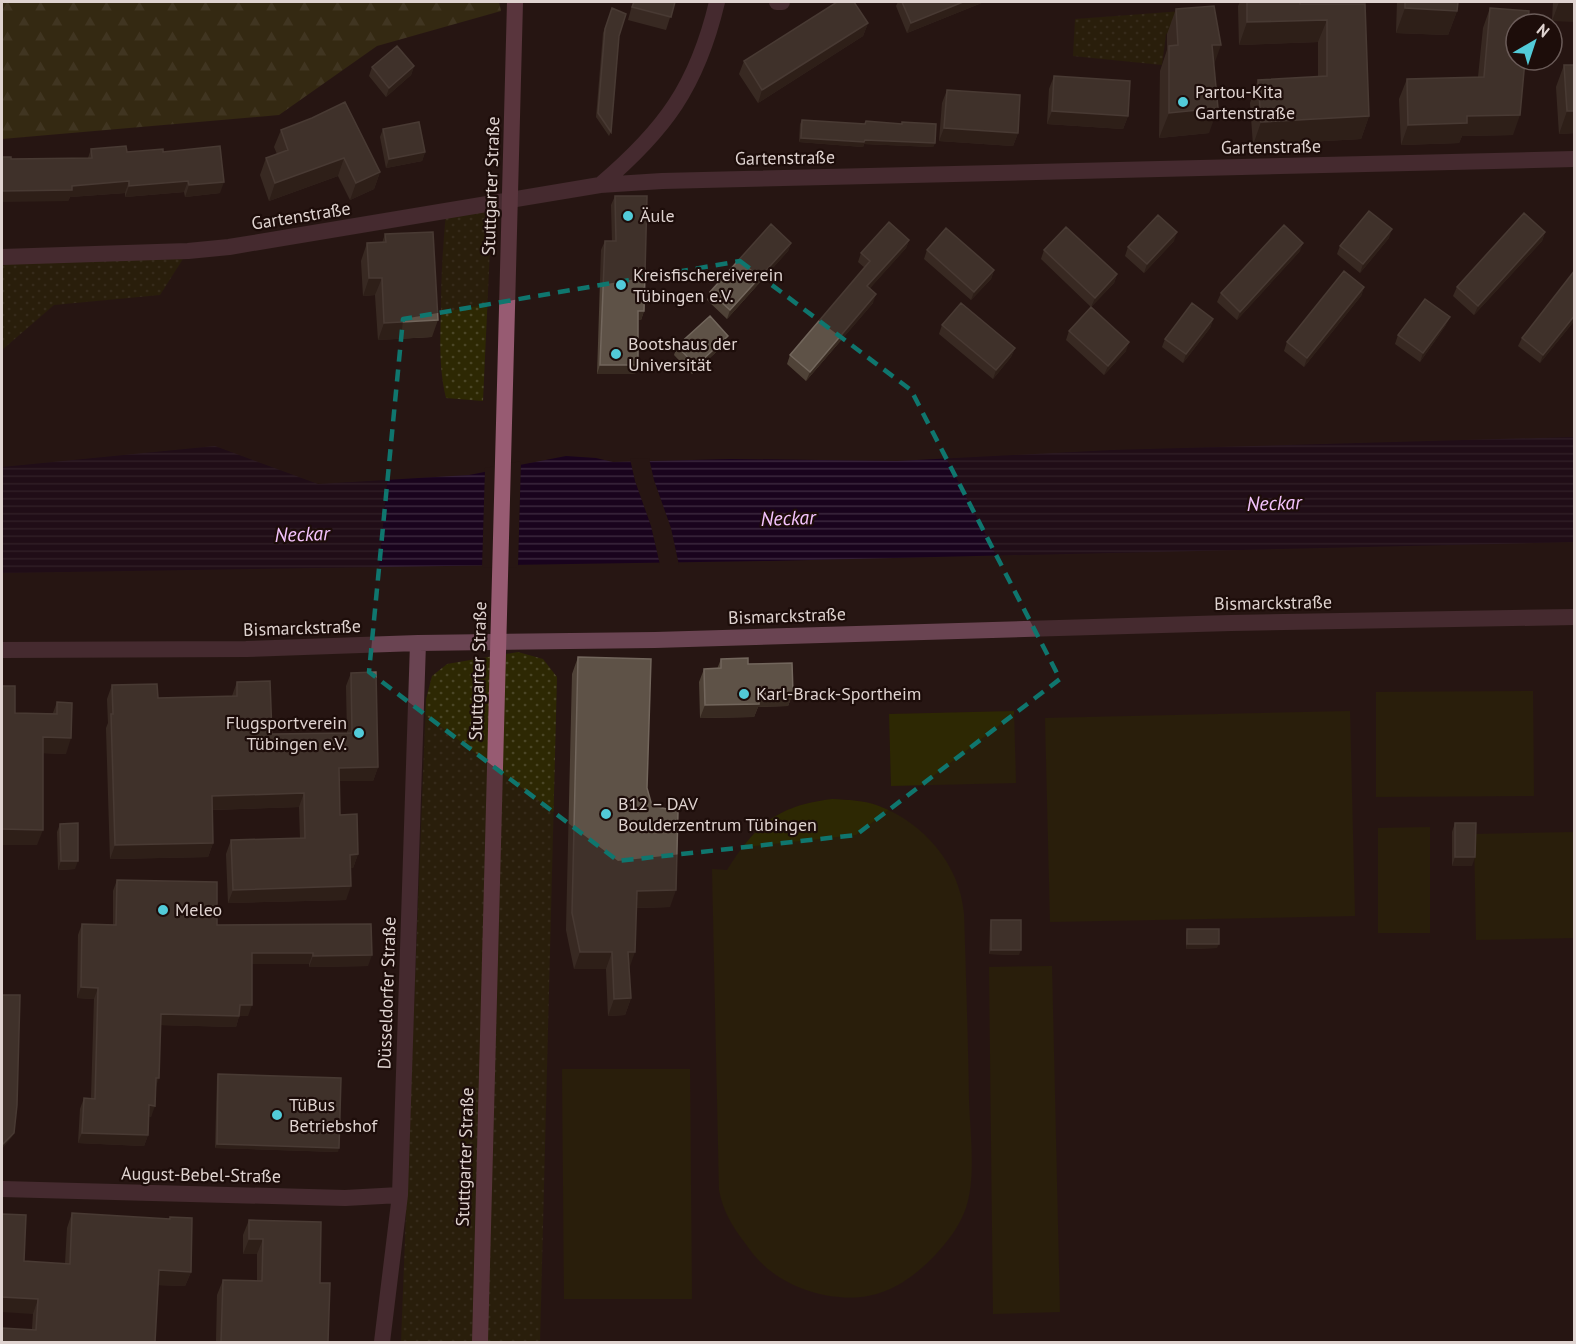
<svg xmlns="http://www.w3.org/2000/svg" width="1576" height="1344" viewBox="0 0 1576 1344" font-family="'PT Sans',sans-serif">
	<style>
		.grass { fill: url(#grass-dots) }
		.forest { fill: url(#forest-firs) }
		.garden { fill: #2d2803 }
		.water { fill: url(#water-rules) }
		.pier { fill: #271613 }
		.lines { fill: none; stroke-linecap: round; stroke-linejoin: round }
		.minor { stroke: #6a4452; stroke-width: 16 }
		.secondary { stroke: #975b72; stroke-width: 16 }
		.wall { fill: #4f4237 }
		.shaded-wall { fill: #382a21 }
		.building { fill: #5e5247; stroke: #72665c; stroke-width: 1.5 }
		.marked { fill: none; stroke: #0f766e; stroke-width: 4.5; stroke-dasharray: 12 8; stroke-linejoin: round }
		.poi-dot { fill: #52cbd9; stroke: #1d0d0a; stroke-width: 2 }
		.labels { text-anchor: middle; stroke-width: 4.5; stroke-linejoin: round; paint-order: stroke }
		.poi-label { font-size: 18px; fill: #dfd3d0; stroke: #1d0d0a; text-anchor: start }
		.street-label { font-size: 18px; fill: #dfd3d0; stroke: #1d0d0a }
		.water-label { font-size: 20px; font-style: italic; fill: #f5c4fe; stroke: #1d0d0a }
	</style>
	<defs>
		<pattern id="grass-dots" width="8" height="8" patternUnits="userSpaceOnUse" patternTransform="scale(1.5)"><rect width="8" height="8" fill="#2d2803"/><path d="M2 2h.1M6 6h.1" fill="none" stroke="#4b4627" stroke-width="1.8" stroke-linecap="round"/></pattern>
		<pattern id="forest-firs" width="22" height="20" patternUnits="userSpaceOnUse" patternTransform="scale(1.5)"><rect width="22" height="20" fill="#464012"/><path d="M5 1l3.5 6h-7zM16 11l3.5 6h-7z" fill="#605b33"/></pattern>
		<pattern id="water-rules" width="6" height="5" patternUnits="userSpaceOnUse" patternTransform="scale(1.5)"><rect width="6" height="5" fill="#19031d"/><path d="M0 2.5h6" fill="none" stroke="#3a273d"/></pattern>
	</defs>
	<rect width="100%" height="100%" fill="#271613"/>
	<path class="grass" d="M1183,11l1,16 -18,7 -4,31 -89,-9 2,-37z
		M492,204l-9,197 -37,-3c-7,-29 -6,-58 -5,-88 0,-33 2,-65 5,-98z
		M188,251l-28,44 -106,10 -52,45v-93z
		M518,652l25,7 14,18 -17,665h-139l25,-643 6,-23 15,-12z"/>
	<path class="forest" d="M2,2h497l2,9 -124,35 -98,69 -277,24z"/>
	<path class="garden" d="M1533,691l1,105 -158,1v-105z
		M1014,711l2,72 -125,3 -2,-72z
		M1350,711l5,205 -305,6 -5,-204z
		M832,799c16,1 32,1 47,7 45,17 81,59 85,108 2,62 4,124 5,186 1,34 8,82 -5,113 -6,15 -17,29 -28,41 -14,15 -32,30 -51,37 -34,14 -80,4 -109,-16 -12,-8 -23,-20 -31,-32 -13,-17 -22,-32 -26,-53l-7,-321 15,1c29,-46 50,-64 105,-71z
		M1430,827v106h-52v-105z
		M1574,832v106l-98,2 -2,-106z
		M1052,966l8,346 -67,2 -4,-347z
		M562,1069h128l2,230h-128z"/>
	<path class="water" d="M1574,437v105l-805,19 -767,12v-106l213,-21 103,38 151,-9 97,-19 30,2 17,4 118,-3 166,2 214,-11z"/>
	<path class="pier" d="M649,458l5,22 17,48 8,37h-19l-9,-39 -16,-45 -5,-22z
		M521,461l-3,106 -36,1 3,-100z"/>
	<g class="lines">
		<path class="minor" d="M777,2h5
			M600,185c65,-55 97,-99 117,-183
			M2,257l186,-6 41,-4 371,-62 62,-4 912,-22
			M2,650l244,-1 172,-6 237,-3 576,-17 343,-6
			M2,1189l343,9 55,-3
			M382,1342l18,-147 18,-552"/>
		<path class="secondary" d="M480,1342l35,-1340"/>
	</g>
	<path class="wall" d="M633,2h42l-9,28 -38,-10z
		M898,2h86l-77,31 -11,-27z
		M1240,2h60v2h65l4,112 -8,23 -108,6 -3,-42 8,-23 60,-3v-35l-79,3 -1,-39z
		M1397,2h61l-1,9 -9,24 -52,-2z
		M1553,2h22l-23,19z
		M612,8l7,28 -8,96 -2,4 -13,-19 7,-84z
		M1490,8l23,127 -51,1 -3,7 -58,2 -2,-46 8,-20 71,-2 5,-49z
		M1176,9l38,56 -5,68 -50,5 1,-67 7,-21v-16z
		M868,23l-5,13 -105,67 -19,-29 5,-13z
		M1564,65h11v68l-16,1 -3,-47z
		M414,66l-3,9 -25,22 -17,-21 3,-9z
		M1054,76l74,40 -5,13 -76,-5 2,-35z
		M947,90l71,43 -5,13 -74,-5 3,-38z
		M802,120l63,4 1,-3 69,22 -2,4 -69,-3 -1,3 -64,-5 1,-18z
		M383,129l42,23 -3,9 -36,7 -6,-31z
		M281,130l99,42 -6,17 -24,11 -12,-24 -69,25 -9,-26 6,-17 11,-4 -3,-7z
		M91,149l36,3h36l57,41 -35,4 -1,-5 -59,5v-4l-55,4 -2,4 -57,-42 77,-1z
		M615,196l29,115 -3,9h-3v45l-3,9h-38l4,-124 4,-9h7l-1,-36z
		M1545,232l-3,9 -68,74 -21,-19 4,-9z
		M385,234l47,103 -54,3 -3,-45 -12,1 -2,-35 6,-18h15z
		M1389,238l-29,35 -23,-19 3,-8z
		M909,240l-3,8 -36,40 3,15 -67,78 -19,-17 3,-9 75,-87 -7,-6 3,-9z
		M1174,241l-30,32 -19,-17 3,-9z
		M791,243l-3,8 -61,68 -20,-19 3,-8z
		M927,250l67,20 -3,9 -20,21 -47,-41z
		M1044,250l73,24 -3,9 -23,24 -50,-48z
		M1300,251l-63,69 -20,-18 4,-9z
		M1575,270v50l-35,43 -22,-17 4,-8z
		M1364,287l-3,9 -57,71 -20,-16 3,-9z
		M1213,319l-3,9 -27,35 -21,-16 3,-8z
		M942,325l73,23 -4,9 -18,22 -54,-45z
		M1446,325l-26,37 -25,-18 3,-9z
		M1069,331l57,20 -22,24 -38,-35z
		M728,336l-4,9 -32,29 -18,-19 3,-9z
		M578,657l69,131 23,119 -34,1 -7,60 2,30 -6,17 -17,1 -2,-47h-32l-8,-39 6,-256z
		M721,659l27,5 45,29 -5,13 -30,1 -4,10 -54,1 -1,-36 5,-13h13z
		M351,673l27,94 -5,14h-33v34l18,39 -5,14h-3l-4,32 -118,3 -2,-49 5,-14 69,-2 -1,-31 -87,3 1,33 -5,14 -98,2 -4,-131 2,-5 -1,-24 5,-14 46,13 74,-2 5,-14 35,52 75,-1 -1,-47z
		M57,702l9,52 -23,-1 -6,92 -22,-132h38z
		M1455,823l17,43h-20v-34z
		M60,824l15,45 -17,1 -1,-38z
		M117,880l100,45 151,41 -59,1v-3h-57l-4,52h-9l-3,11 -75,-2 -5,63 -5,29 -2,-1 -1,19 -4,11 -66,-3 2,-34 4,-11h7l3,-99 -17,-1 1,-63 4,-11 31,1v-34z
		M991,920l28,35 -30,-1 1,-29z
		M1187,929l30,19 -31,1v-16z
		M218,1074l120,78 -123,-4 2,-70z
		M72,1213l119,59 -6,14 -27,-1 -3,57 -123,-13 1,-15 -9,-53 41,3 2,-36z
		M249,1220l71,63 8,59h-112l1,-47 6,-15 34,1v-27h-14v-19z"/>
	<path class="shaded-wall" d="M963,2h21l-77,31 4,-10z
		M1559,2h16v20l-23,-1z
		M1405,8l52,3 -9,24 -52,-2z
		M1327,20l-9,22 -79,3 8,-23z
		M868,23l-5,13 -105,67 4,-13z
		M1212,45h9l-9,25z
		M414,66l-3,9 -25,22 3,-9z
		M1218,108l-9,25 -50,5 10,-25z
		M1052,111l76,5 -5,13 -76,-5z
		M1567,111h8v22l-16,1z
		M1520,115l-7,20 -51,1 -3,7 -58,2 7,-20 59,-9z
		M1369,116l-8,23 -108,6 8,-23z
		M944,128l74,5 -5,13 -74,-5z
		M801,138l64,2 70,3 -2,4 -69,-3 -1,3 -64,-5z
		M425,152l-3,9 -36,7 3,-9z
		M344,158l-6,18 -69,25 6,-18z
		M380,172l-6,17 -24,11 6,-17z
		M129,181l-4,12 -55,4 -2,4 -66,1v-11z
		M188,181l-4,11 -59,5 4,-11z
		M224,182l-4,11 -35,4 4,-12z
		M1392,229l-3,9 -29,35 3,-9z
		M1177,232l-3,9 -30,32 3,-9z
		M1545,232l-3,9 -68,74 4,-9z
		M909,240l-3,8 -42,47 3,-9z
		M791,243l-3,8 -61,68 3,-9z
		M1303,243l-3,8 -63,69 3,-8z
		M994,270l-3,9 -20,21 3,-8z
		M1117,274l-3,9 -23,24 4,-9z
		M369,278h13l-7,17 -12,1z
		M1364,287l-3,9 -57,71 3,-9z
		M876,294l-3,9 -67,78 4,-9z
		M638,311h6l-3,9h-6z
		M1575,315v5l-35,43 3,-8z
		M1450,317l-4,8 -26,37 3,-9z
		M1213,319l-3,9 -27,35 3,-9z
		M438,320l-6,17 -54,3 6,-17z
		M728,336l-4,9 -32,29 4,-8z
		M1129,342l-3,9 -22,24 4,-9z
		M1015,348l-4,9 -18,22 3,-9z
		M600,365h38l-3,9h-38z
		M793,693l-5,13 -30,1 -4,10 -54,1 5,-13 54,-11z
		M43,737l28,1 -5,16 -28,-1z
		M378,767l-5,14h-39l5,-13z
		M304,793l-5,14 -92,3 5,-14z
		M2,829l41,1 -6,15h-35z
		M213,843l-5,14 -98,2 5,-14z
		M358,854l-5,14h-8l5,-13z
		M1455,857h20l-3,9h-20z
		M61,861h17l-3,8 -17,1z
		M351,886l-5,14 -118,3 5,-13z
		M676,890l-6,17 -39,1 6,-17z
		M1187,944h32l-2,4 -31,1z
		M991,950h30l-2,5 -30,-1z
		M580,952h32l-6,17h-32z
		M628,952h7l-6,17z
		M252,953h61l-4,11h-61z
		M372,955l-4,11 -59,1 4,-11z
		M81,987l17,1 -4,11 -17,-1z
		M631,998l-6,17 -17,1 6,-17z
		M240,1005h12l-4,11h-9l-3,11 -79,-2 4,-11z
		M156,1078h3l-4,11z
		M149,1105l6,1 -4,11 -6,-1z
		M14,1133l-2,4 -10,12v-5z
		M82,1133l66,2 -4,11 -66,-3z
		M217,1144l122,4 -1,4 -123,-4z
		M249,1239h14l-6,15h-14z
		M159,1270l32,2 -6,14 -31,-1z
		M2,1297l36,2 -5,15 -31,-2z"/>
	<path class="building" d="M634,2h41l-4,15 -39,-10z
		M837,2h17l14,21 -106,67 -18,-29z
		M902,2h61l-52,21z
		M1247,2h53v2h65l4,112 -108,6 -3,-42 69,-4v-56l-80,2z
		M1405,2h53l-1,9 -52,-3z
		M1214,6l7,39h-9l6,63 -49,5v-67l9,-1 -2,-36z
		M612,8l14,6 -7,22 -8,96 -13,-19 7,-84z
		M1490,8l39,3 -1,13h-12v36h9l-5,55 -53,1v7l-59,2 -1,-46 77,-2z
		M397,46l17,20 -25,22 -17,-21z
		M1564,65h11v46h-8z
		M1054,76l76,5 -2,35 -76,-5z
		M947,90l73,5 -2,38 -74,-5z
		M345,102l35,70 -24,11 -12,-25 -69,25 -9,-25 22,-8 -7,-20 31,-12z
		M802,120l63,4 1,-3 36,3v-2l34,2 -1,19 -70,-3 -1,2 -63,-4z
		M419,122l6,30 -36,7 -6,-30z
		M126,146l1,6 36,-3v3l57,-6 4,36 -35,3 -1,-4 -59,5v-5l-57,5v4l-70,1v-34h9v2l81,-1 -1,-9z
		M615,196h32l-3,115h-6v54h-38l5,-124h11z
		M1369,211l23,18 -29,35 -23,-18z
		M1524,213l21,19 -67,74 -21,-19z
		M1158,215l19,17 -30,32 -19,-17z
		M889,222l20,18 -42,46 9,8 -66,78 -20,-17 80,-94 -9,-8z
		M771,224l20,19 -61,67 -20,-18z
		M1284,225l19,18 -63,69 -19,-19z
		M1066,227l51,47 -22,24 -51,-48z
		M946,228l48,42 -20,22 -47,-42z
		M433,232l5,88 -54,3 -2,-45h-13l-2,-35 19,-1 -1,-8z
		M1575,270v45l-32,40 -21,-17z
		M1344,271l20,16 -57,71 -20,-16z
		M1425,299l25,18 -27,36 -25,-18z
		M961,303l54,45 -19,22 -54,-45z
		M1192,303l21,16 -27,35 -21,-15z
		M1091,307l38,35 -21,24 -39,-35z
		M710,316l18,20 -32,30 -19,-20z
		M578,657l73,2 -4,129 5,18 26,5 -2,79 -39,1 -2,61h-7l3,46 -17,1 -2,-47h-32l-8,-39z
		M748,658v6l44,-1 1,30 -34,1v10l-54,1 -1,-36 17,-1v-9z
		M376,672l2,95 -39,1 1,47 17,-1 1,40 -8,1 1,31 -118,4 -2,-50 74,-2 -1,-45 -92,3 1,47 -98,2 -4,-131h2l-1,-29 45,-1 1,14 79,-2v-14l33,-1 2,53 80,-1 -1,-60z
		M2,686h13v27l42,1v-12l15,1 -1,35 -28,-1v93l-41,-1z
		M78,823v38h-17l-1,-37z
		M1455,823h21l-1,34h-20z
		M117,880l100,2v43l154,-1 1,31 -59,1v-3h-61v52h-12l-1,11 -78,-2 -2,64h-3l-1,28 -6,-1 -1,30 -66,-2 2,-35 11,1 3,-111 -17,-1 1,-63 34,1z
		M991,920h30v30h-30z
		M1187,929h32v15h-32z
		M2,995h18l-3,110 -3,28 -11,11h-1z
		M218,1074l123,4 -2,70 -122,-4z
		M72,1213l98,6v-2l22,1 -1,54 -32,-2 -4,72h-153v-14l34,2 2,-31 -36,-2v-83l24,1 -2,46 46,3z
		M249,1220l72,2 -1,61h10l-2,59h-107l2,-62 39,1 1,-42h-14z"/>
	<path d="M0 0H1576V1344H0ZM740,261l171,129 149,289 -204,156 -238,26 -249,-189 34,-353z" fill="#271613" fill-opacity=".55" fill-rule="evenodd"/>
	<path class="marked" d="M740,261l171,129 149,289 -204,156 -238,26 -249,-189 34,-353z"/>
	<g class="poi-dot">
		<circle cx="1183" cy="102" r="6"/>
		<circle cx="628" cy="216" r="6"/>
		<circle cx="621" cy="285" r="6"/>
		<circle cx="616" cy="354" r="6"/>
		<circle cx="744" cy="694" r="6"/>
		<circle cx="359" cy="733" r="6"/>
		<circle cx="606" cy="814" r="6"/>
		<circle cx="163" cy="910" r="6"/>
		<circle cx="277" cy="1115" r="6"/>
	</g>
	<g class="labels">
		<g class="poi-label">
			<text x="1195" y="98">Partou-Kita<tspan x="1195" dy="21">Gartenstraße</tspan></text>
			<text x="640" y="222">Äule</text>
			<text x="633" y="281">Kreisfischereiverein<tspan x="633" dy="21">Tübingen e.V.</tspan></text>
			<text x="628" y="350">Bootshaus der<tspan x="628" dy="21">Universität</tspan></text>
			<text x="756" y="700">Karl-Brack-Sportheim</text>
			<text x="347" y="729" text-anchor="end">Flugsportverein<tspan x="347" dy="21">Tübingen e.V.</tspan></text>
			<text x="618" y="810">B12 – DAV<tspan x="618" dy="21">Boulderzentrum Tübingen</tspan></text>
			<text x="175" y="916">Meleo</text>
			<text x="289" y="1111">TüBus<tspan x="289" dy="21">Betriebshof</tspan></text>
		</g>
		<g class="street-label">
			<text transform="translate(1271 147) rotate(-1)" y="6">Gartenstraße</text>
			<text transform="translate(785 158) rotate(-1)" y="6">Gartenstraße</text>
			<text transform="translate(491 186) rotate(-88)" y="6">Stuttgarter Straße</text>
			<text transform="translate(301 216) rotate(-9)" y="6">Gartenstraße</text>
			<text transform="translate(1273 603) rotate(-1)" y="6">Bismarckstraße</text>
			<text transform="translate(787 616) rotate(-2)" y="6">Bismarckstraße</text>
			<text transform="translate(302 628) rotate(-2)" y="6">Bismarckstraße</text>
			<text transform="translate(478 671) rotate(-88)" y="6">Stuttgarter Straße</text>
			<text transform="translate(387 993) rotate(-88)" y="6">Düsseldorfer Straße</text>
			<text transform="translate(465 1157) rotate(-88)" y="6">Stuttgarter Straße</text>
			<text transform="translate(201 1175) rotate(1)" y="6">August-Bebel-Straße</text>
		</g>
		<g class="water-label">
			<text transform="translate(1274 503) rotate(-2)" y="7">Neckar</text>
			<text transform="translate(788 518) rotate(-2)" y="7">Neckar</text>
			<text transform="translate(302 534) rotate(-2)" y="7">Neckar</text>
		</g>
	</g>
	<rect width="1576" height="1344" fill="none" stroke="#dfd3d0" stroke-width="6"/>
	<g transform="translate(1534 42) rotate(39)"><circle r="28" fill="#1d0d0a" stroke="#6b5c59" stroke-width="1.5"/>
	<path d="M0-4.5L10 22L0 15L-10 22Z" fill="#52cbd9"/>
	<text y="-9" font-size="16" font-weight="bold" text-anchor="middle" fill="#dfd3d0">N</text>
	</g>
</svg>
